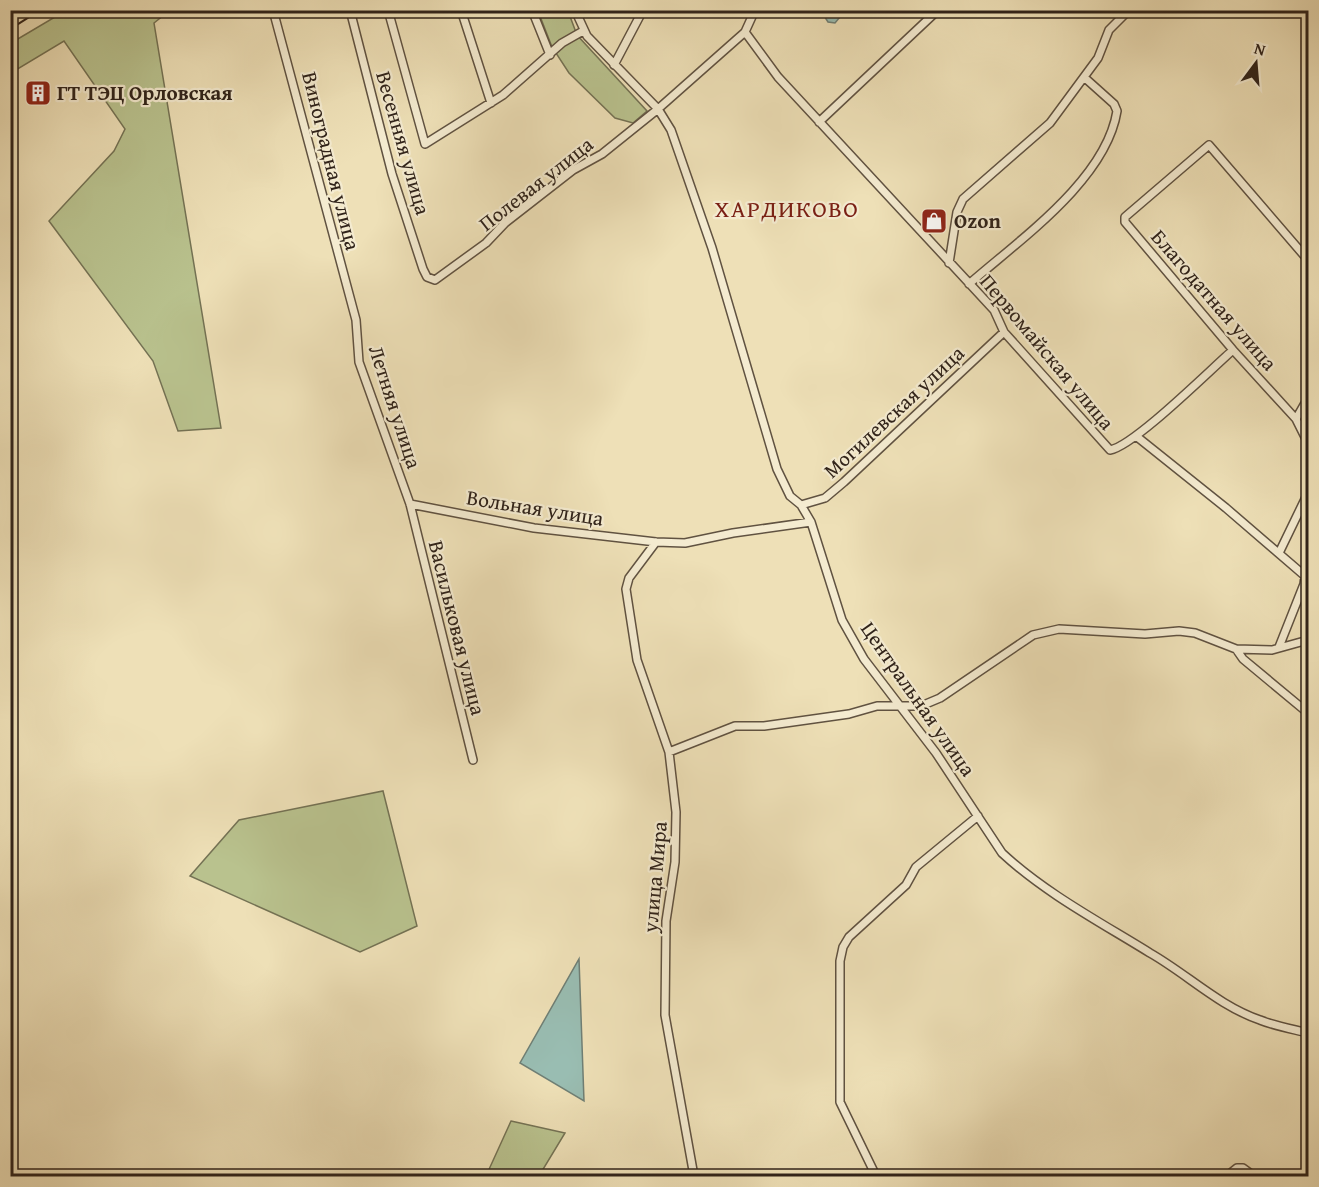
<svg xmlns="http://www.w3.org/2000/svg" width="1319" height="1187" viewBox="0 0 1319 1187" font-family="'Gentium Book Plus',serif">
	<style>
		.green { fill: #b9c28e; stroke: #747254; stroke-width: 1.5 }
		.water { fill: #99bdb2; stroke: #6f7f75; stroke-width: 1.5 }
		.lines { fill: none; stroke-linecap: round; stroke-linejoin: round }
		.minor-casing { stroke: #605241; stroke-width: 10 }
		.primary-casing { stroke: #30231a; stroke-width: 14 }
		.minor { stroke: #f4ebd0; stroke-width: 7 }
		.primary { stroke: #eee0b7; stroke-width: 10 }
		.labels { text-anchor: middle; stroke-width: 4.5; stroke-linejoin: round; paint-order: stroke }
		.poi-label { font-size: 21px; font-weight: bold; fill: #30231a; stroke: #f4ebd0; text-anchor: start }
		.street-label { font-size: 21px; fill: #30231a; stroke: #f4ebd0 }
		.quarter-label { font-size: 24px; letter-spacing: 1.5px; fill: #7a1f14; stroke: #f4ebd0 }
	</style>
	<rect width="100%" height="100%" fill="#eee0b7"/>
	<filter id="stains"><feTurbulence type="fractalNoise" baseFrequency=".00333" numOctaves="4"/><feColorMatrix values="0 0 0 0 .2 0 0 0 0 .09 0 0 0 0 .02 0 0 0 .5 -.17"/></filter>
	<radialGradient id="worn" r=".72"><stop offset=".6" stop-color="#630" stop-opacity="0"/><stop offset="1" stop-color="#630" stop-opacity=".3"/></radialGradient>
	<path class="green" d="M65,11h104l-15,12 67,405 -43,3 -25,-70 -104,-140 65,-70 11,-22 -61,-88 -53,32v-30z
		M538,11h30l9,24 70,76 -14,12 -18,-5 -46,-45 -17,-26z
		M383,791l34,135 -57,26 -170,-76 49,-56z
		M511,1121l54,12 -26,43h-53z"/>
	<path class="water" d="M821,11v-1l24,1 -10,12 -7,-1z
		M579,959l5,142 -64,-38z"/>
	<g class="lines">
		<defs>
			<path id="minor" d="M273,10l83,310 3,42 51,142 63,256
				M350,10l42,164 31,95 4,8 8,3 51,-37 19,-20 68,-53 29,-16 56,-45 87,-77 10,-22
				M388,10l37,134 78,-49 59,-52 21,-12
				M461,10l30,93
				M532,10l18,45
				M575,10l12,26 71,73 13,21 41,118 65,221 13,27 11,9 10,17 31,98 22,39 72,94 66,100c43,40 98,69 148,100 37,21 69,53 110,67 15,6 32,9 48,13
				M745,32l33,45 216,233 10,22 106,118c24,-4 100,-80 123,-100
				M614,65l29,-55
				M819,122l119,-112
				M1308,260l-99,-115 -84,72v5l108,128 63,69 12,24
				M949,263l8,-51 6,-13 87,-76 48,-65 11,-28 20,-20
				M969,284c50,-44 137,-104 148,-173l-3,-7 -29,-26
				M1296,419l12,-21
				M1136,436l90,72 79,68 -1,8 -25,63
				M410,504l124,24 122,14 29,1 48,-10 78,-11
				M801,505l24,-7 19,-16 160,-150
				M656,542l-27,36 -3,11 11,71 32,92 7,60 -1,50 -9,59 -1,94 29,161
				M1279,553l29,-60
				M1236,649l36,1 36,-10
				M669,752l66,-26h29l85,-12 28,-8h44l19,-8 93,-63 26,-6 86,5 34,-3 16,2 41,16 7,10 65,54
				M876,1176l-36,-74v-141l3,-14 6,-10 57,-52 10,-18 62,-51
				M1227,1176l10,-8h6l11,8"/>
			<path id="primary" d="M10,22l19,-12"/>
		</defs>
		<use href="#minor" class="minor-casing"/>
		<use href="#primary" class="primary-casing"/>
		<use href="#minor" class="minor"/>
		<use href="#primary" class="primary"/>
	</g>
	<defs>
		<symbol id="building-square" viewBox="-11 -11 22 22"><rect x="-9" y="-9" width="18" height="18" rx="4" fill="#8f2418" stroke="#f4ebd0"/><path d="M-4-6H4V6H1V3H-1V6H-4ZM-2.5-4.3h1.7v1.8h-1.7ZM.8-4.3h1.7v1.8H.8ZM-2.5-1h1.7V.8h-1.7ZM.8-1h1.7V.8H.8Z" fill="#fff"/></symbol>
		<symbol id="shop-square" viewBox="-11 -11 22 22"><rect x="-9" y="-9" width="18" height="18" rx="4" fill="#8f2418" stroke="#f4ebd0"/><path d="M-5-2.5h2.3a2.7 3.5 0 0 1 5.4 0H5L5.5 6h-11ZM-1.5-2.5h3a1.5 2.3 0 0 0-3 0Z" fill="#fff"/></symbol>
	</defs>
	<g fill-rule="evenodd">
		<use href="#building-square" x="23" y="78" width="30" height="30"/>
		<use href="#shop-square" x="919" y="206" width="30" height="30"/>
	</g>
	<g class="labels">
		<g class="poi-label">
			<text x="57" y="100">ГТ ТЭЦ Орловская</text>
			<text x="954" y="228">Ozon</text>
		</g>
		<g class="street-label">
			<text transform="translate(403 143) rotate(74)" y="7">Весенняя улица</text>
			<text transform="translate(331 161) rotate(76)" y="7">Виноградная улица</text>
			<text transform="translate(536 184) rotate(-38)" y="7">Полевая улица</text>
			<text transform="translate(1214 300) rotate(49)" y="7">Благодатная улица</text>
			<text transform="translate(1047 352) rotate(50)" y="7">Первомайская улица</text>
			<text transform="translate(395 407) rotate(72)" y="7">Летняя улица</text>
			<text transform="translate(894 412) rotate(-43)" y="7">Могилевская улица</text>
			<text transform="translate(535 508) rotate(9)" y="7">Вольная улица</text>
			<text transform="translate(457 628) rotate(76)" y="7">Васильковая улица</text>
			<text transform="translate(918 699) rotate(55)" y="7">Центральная улица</text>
			<text transform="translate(655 877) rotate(-85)" y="7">улица Мира</text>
		</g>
		<g class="quarter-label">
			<text x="787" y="217">ХАРДИКОВО</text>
		</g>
	</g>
	<rect width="1319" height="1187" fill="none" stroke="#eee0b7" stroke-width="36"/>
	<rect x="12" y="12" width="1295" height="1163" fill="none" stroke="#30231a" stroke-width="3"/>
	<rect x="18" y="18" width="1283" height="1151" fill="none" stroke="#30231a" stroke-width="1.5"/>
	<g transform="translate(1256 63) rotate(16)" stroke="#f4ebd0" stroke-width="4.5" paint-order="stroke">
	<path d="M0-4.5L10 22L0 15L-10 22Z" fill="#30231a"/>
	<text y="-9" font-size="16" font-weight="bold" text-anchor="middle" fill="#30231a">N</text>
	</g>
	<rect width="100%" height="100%" filter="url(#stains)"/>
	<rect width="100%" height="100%" fill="url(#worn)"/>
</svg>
